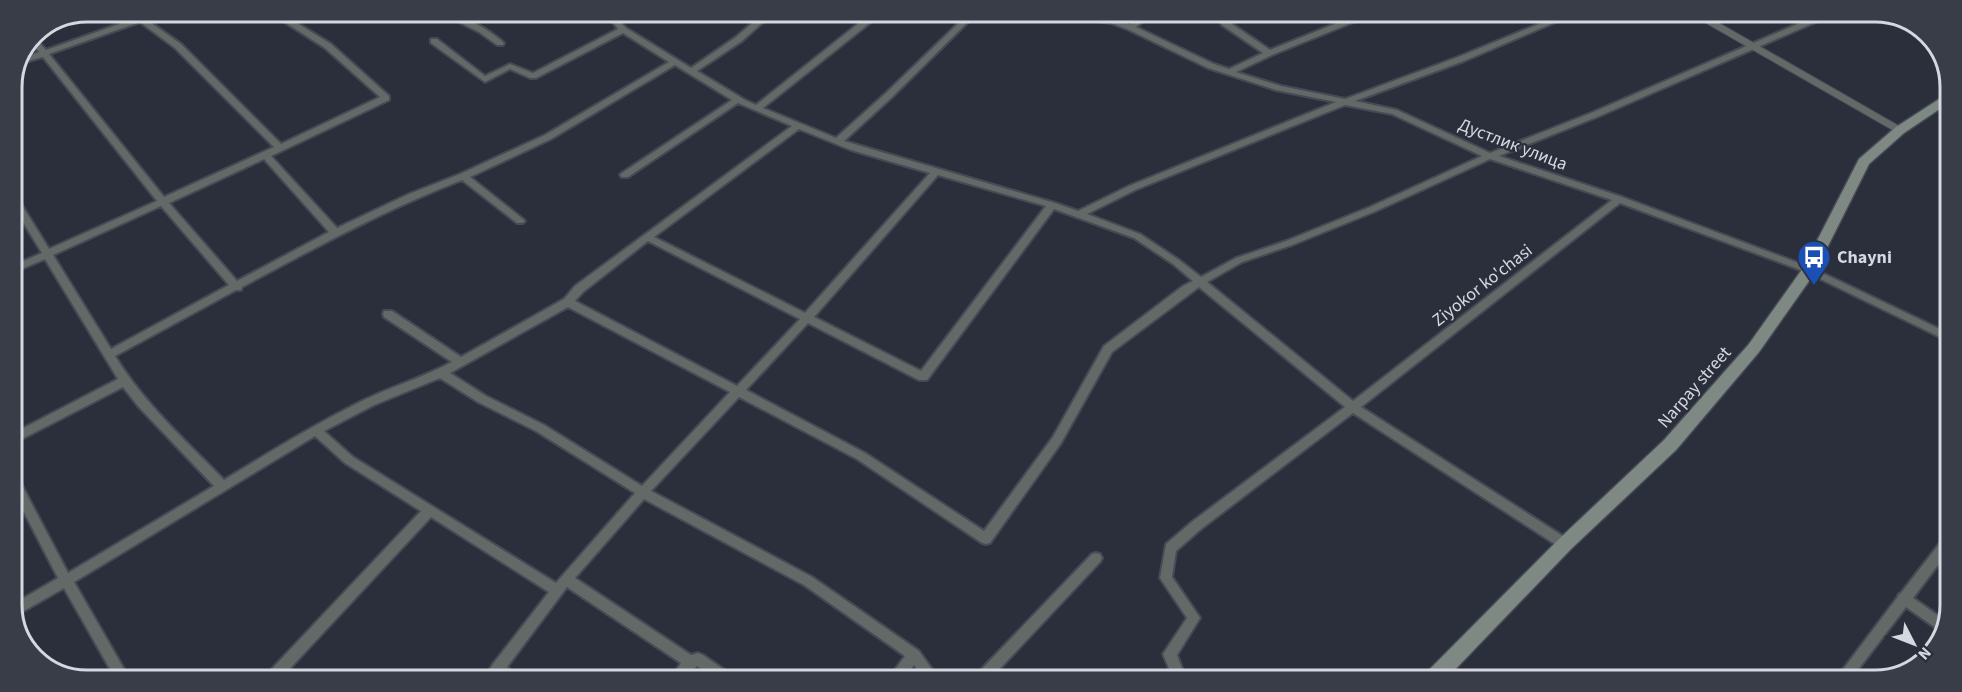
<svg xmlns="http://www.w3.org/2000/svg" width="1962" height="692" viewBox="0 0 1962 692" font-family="'Source Sans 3',sans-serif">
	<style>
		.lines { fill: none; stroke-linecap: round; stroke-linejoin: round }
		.minor-casing { stroke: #464a55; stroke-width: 4 }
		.tertiary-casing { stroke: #464a55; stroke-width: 2 }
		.secondary-casing { stroke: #464a55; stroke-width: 3 }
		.minor { fill: #626966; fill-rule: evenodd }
		.tertiary { fill: #626966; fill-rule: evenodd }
		.secondary { fill: #7e8984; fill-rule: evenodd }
		.labels { text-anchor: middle; stroke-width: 4.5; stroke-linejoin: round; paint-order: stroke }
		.street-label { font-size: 18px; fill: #d5d8e0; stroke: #2b2f3b }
		.poi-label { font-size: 18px; font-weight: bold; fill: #d5d8e0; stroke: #2b2f3b; text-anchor: start }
		.rim { fill: none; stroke: #d5d8e0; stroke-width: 3 }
	</style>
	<rect width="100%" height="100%" fill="#2b2f3b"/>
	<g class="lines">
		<defs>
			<path id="minor" d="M131,12h8l4,4 11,-4h12l-19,8 34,24 100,100 99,-47 -55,-49 -56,-36h10l52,32 58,52v4l-118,56 66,72 72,-34 51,-20 85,-39 124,-73 -46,-29 -87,45h-6l-20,-9 -25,13 -54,-39v-4h6l48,37 25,-12 23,9 85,-44 -12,-16h11l-3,2 12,13 65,40 45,-31 28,-24h9l-31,28 -45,30 48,29 11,5 108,-86 -1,-5h8v8l-108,86 73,30 49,-44 83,-80h8l-85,84 -47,43 211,62 23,8 51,-25 207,-84 -60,-12 -68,-22 -81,-39 -16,-6 -54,-7 -4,-2c26,0 51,2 76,10l14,-10h9l-16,13 78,37 15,5 34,-16 -41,-28 -1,-2 2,-6 7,-3h11l-11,6 -1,2 41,28 87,-35h10l-1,2 -94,38 -36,17 45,14 64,13 113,-42 103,-42h11l-108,46 -109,40 42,9 93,43 101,-40 225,-97h10l-1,2 -228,99 -98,39 123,41 190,71 136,65v8l-142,-69 -186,-69 -259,204 208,133 2,4 -2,4 -4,1 -4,-1 -208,-135 -152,116 -25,22 -4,26 28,41 -23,37 9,24 -13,-1 -10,-24 24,-36 -27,-40 6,-34 27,-23 152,-114 -146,-120 -87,65 -51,91 -71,100 -4,1 -4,-1 -125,-84 -118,-62 -88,94 161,86 107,74 19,27h-15l-9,-13 -10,13h-15l16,-22 -101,-71 -160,-86 -69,79 116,77 7,-2 5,2 27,19 1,4h-18l-16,-12 -11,11h-14l9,-14 -114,-76 -60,80 8,6 2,4h-32l8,-13 56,-72 -118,-75 -149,160h-15l1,-4 153,-162 -76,-48 -30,-27 -241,146 54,94h-14l-50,-88 -49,28 -3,-11 46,-27 -46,-89v-17l4,2 52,99 146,-87 -76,-80 -15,-19 -111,57v-10l106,-55 -73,-120 -33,14v-7l30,-13 -30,-49v-11l3,1 34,55 108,-48 -114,-144 -22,6 2,-5 16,-6 -8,-10 2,-6 13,14 90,-32zM140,22l35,26 99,99 -110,50 -115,-143zM675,65l57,35 -110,73 -2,2 2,2h6l110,-74 54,23 -217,160 -11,13 -103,58 -69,-46h-8l-1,3 1,3 68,45c-28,15 -59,24 -88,38 -49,24 -94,52 -140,80 -39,-40 -80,-77 -109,-124l121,-66h5l1,-3c72,-39 143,-77 220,-107l55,43h6l2,-2 -2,-2 -53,-42 81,-38zM1345,105l47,9 90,42 -112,51 -84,34 -50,17 -35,19 -22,-17 -39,-26 -53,-20 48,-24zM799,129l52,21 79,23 -125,140 -151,-76zM264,159l65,73 -92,49 -68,-78zM1490,159l122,41 -259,201 -146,-119 35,-20 50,-17 84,-34zM938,175l108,31 -125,165 -107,-54zM161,206l68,79 -118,64 -58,-94zM1054,209l80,29 39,26 20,17 -10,5 -79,60 -51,91 -69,94 -119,-78 -119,-63 62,-67 111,57h8zM648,241l152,78 -63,67 -162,-85 8,-9zM568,307l162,85 -88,94 -98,-61 -58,-29 -36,-23zM440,378l38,24 58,29 99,62 -79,90 -203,-126 -29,-26 50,-26z
				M441,13c19,-1 49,17 63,30l-1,2h-6l-18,-13z
				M1947,538v15l-34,45 33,23v8l-3,4 -37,-26 -56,73h-15l62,-82 2,-4 2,-1 42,-54z
				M1096,553l4,1 2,4 -2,4 -109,116h-16l2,-4 115,-120z"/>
			<path id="tertiary" d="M1692,15h13l201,115 -2,2h-8z"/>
			<path id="secondary" d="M1950,92v10l-46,31 -35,31 -55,110 -55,78 -83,98 -105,99 -125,130h-22l2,-6 133,-134 105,-99 85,-96 54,-76 56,-109 37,-32z"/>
		</defs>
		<use href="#minor" class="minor-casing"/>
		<use href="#tertiary" class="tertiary-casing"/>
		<use href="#secondary" class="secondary-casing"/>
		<use href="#minor" class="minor"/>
		<use href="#tertiary" class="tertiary"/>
		<use href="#secondary" class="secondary"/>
	</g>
	<defs>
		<symbol id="bus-pin" viewBox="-11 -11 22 30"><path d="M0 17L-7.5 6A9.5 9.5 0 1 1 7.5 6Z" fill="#1a4fb4" stroke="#2b2f3b"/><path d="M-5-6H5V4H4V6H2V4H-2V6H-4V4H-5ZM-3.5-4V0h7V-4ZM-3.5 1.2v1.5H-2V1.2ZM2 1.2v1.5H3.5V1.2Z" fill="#fff"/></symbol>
	</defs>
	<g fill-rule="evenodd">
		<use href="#bus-pin" x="1795" y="238" width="38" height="52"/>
	</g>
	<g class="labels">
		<g class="street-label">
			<text transform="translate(1513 144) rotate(21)" y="6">Дустлик улица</text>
			<text transform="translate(1482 285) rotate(-38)" y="6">Ziyokor ko'chasi</text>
			<text transform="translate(1694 387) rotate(-49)" y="6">Narpay street</text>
		</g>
		<g class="poi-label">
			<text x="1837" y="263">Chayni</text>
		</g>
	</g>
	<path d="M0 0H1962V692H0ZM87 22H1875A65 65 0 0 1 1940 87V605A65 65 0 0 1 1875 670H87A65 65 0 0 1 22 605V87A65 65 0 0 1 87 22Z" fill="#393d48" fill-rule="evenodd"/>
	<path class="rim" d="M87 22H1875A65 65 0 0 1 1940 87V605A65 65 0 0 1 1875 670H87A65 65 0 0 1 22 605V87A65 65 0 0 1 87 22Z"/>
	<g transform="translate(1914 644) rotate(132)" stroke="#2b2f3b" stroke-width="4.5" paint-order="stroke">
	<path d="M0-4.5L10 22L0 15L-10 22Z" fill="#d5d8e0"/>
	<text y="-9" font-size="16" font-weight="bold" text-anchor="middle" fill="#d5d8e0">N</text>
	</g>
</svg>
